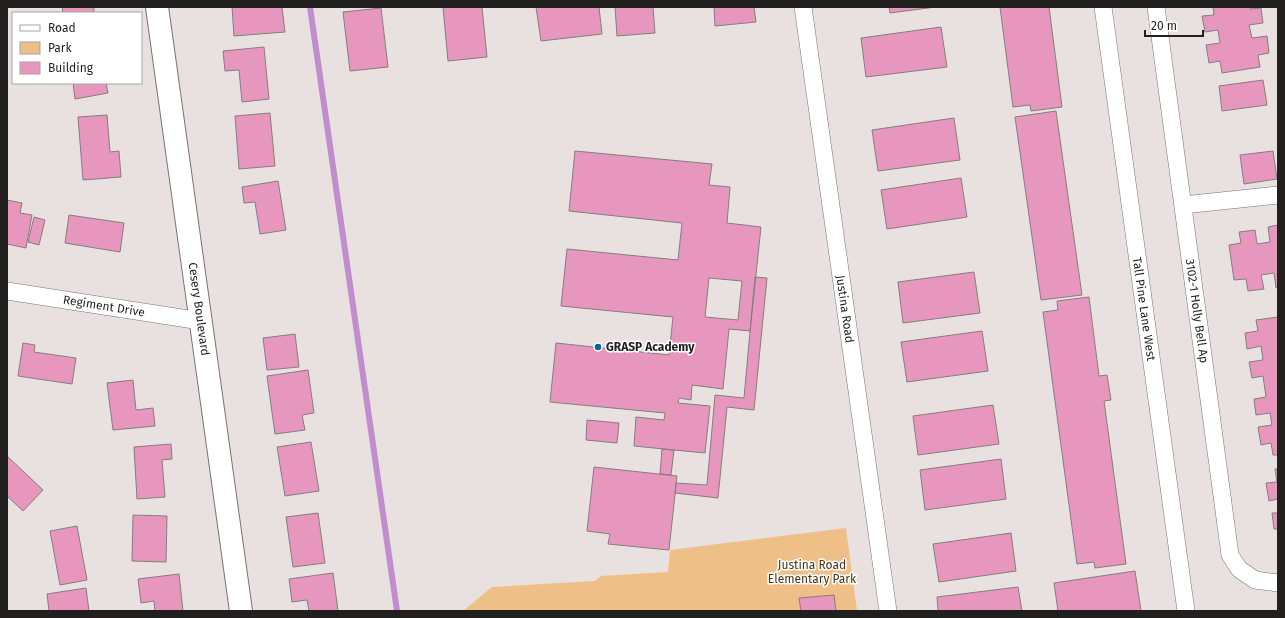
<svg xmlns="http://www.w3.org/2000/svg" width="1285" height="618" viewBox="0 0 1285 618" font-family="'Fira Sans',sans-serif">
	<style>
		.green { fill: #eebf86 }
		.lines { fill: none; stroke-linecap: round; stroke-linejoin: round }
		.stream { stroke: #c38dcd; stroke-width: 6 }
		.building { fill: #e797be; stroke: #847d80; fill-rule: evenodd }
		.street-casing { stroke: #7a7273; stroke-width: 18 }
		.secondary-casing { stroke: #7a7273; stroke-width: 24 }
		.street { stroke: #fff; stroke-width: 17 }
		.secondary { stroke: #fff; stroke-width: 22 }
		.poi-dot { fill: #056897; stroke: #fff; stroke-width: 1.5 }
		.labels { text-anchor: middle; stroke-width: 3; stroke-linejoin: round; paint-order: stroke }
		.street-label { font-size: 12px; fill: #221f1f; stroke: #fff }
		.poi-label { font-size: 12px; font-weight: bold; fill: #221f1f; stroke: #fff; text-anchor: start }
		.park-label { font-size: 12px; fill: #4a3415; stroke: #fff }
	</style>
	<rect width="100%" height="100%" fill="#e9e0e0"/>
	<path class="green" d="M846,528l11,83h-394l29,-24 103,-6 6,-5 67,-4 2,-22z"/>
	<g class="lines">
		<path class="stream" d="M310,7l87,604"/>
	</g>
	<path class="building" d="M62,7h32v6h-31z
		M232,7h50l3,25 -51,4z
		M443,7h39l5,50 -39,4z
		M536,7h63l3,27 -61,7z
		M615,7h38l2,26 -38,3z
		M714,7h40l2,15 -41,4z
		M889,7h47l-46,6z
		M1000,7h49l13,100 -31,4 -1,-6 -17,2z
		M1213,7h37v2l11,-1 2,15 -14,2 3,13 15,-2 2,17 -11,2 2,12 -38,6 -2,-12 -11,2 -3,-18 14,-2 -2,-13 -13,2 -3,-16 12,-1z
		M381,8l7,59 -38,4 -7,-59z
		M941,27l6,40 -81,10 -5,-39z
		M264,47l5,52 -27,3 -3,-32 -14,1 -2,-20z
		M1263,80l4,25 -45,6 -3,-25z
		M73,83h33l2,10 -33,6z
		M1056,111l26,184 -41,5 -26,-183z
		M270,113l5,53 -36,3 -4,-53z
		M107,115l3,37 9,-1 2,26 -38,3 -5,-63z
		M954,118l6,42 -82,11 -6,-41z
		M575,151l137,13 -3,21 21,2 -3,36 34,4 -11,104 -21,-2 -6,60 -31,-4 -1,15 -12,-2 -1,5 32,3 -5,47 -71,-7 2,-29 28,3 1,-7 -115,-11 6,-59 113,12 4,-38 -112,-11 6,-57 111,11 4,-37 -113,-12zM709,278l33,3 -4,39 -33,-3z
		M1273,151l4,28 -33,5 -4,-29z
		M961,178l6,39 -80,12 -6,-39z
		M278,181l8,49 -26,4 -5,-32 -11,1 -2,-16z
		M7,200l15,3 -2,10 12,2 -6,33 -19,-4z
		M69,215l55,8 -4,29 -55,-9z
		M34,217l11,3 -6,25 -11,-3z
		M1278,225v62l-2,1 -2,-15 -13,2 3,14 -16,2 -2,-12 -12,1 -5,-35 12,-2 -2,-11 16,-2 2,14 13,-2 -2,-15z
		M974,272l6,41 -77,10 -5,-41z
		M755,277l12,1 -13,132 -27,-3 -9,91 -43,-5 1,-10 31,2 8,-90 29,3z
		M1089,297l10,79 8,-1 4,25 -7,1 22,163 -31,4 -1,-6 -17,2 -34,-252 15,-2 -1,-9z
		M1278,317v138h-5l-2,-12 -10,2 -3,-18 14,-2 -2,-12 -14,2 -2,-16 12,-2 -3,-21 -11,2 -3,-16 14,-2 -2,-14 -14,3 -2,-16 13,-2 -2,-11z
		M982,331l6,40 -81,11 -6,-40z
		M295,334l4,33 -32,3 -4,-32z
		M23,343l12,2 -1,7 42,6 -4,26 -54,-8z
		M308,370l6,43 -12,2 3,15 -30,4 -8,-58z
		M133,380l3,30 17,-2 2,18 -42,4 -6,-47z
		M993,405l6,39 -81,11 -5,-39z
		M587,420l32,3 -2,20 -31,-3z
		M311,442l8,49 -34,5 -8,-49z
		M171,444l1,15 -10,1 3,37 -28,2 -3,-52z
		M662,449l12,1 -3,25 -11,-1z
		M7,456l36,34 -20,21 -16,-15z
		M1001,459l5,40 -81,11 -5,-40z
		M594,467l83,9 -8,74 -61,-6 2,-10 -23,-3z
		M1275,469h3v30l-9,2 -3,-18 11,-1z
		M318,513l7,50 -32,4 -7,-50z
		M1272,513h6v16h-4z
		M133,515l34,1 -1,46 -34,-1z
		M77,526l10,54 -27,5 -10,-54z
		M1011,533l5,38 -77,11 -6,-38z
		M1135,571l6,40h-83l-4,-28z
		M333,573l5,38h-29l-2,-11 -15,2 -3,-23z
		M179,574l4,37h-28l-1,-10 -13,2 -3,-24z
		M1018,587l4,24h-84l-1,-14z
		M86,588l3,23h-40l-2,-17z
		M834,595l2,16h-35l-2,-13z"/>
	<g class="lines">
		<defs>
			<path id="street" d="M803,7l85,604
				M1103,7l83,604
				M1156,7l74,548 9,14 16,11 23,3
				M1183,205l95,-10
				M7,291l194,30"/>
			<path id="secondary" d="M157,7l84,604"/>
		</defs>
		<use href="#street" class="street-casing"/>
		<use href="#secondary" class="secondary-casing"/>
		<use href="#street" class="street"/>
		<use href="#secondary" class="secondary"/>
	</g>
	<circle class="poi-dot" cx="598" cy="347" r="4"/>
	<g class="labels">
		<g class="street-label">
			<text transform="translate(104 306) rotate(9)" y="4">Regiment Drive</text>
			<text transform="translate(199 309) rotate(82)" y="4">Cesery Boulevard</text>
			<text transform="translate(845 309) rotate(82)" y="4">Justina Road</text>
			<text transform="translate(1144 309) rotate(82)" y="4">Tall Pine Lane West</text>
			<text transform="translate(1197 311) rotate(82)" y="4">3102-1 Holly Bell Ap</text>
		</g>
		<g class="poi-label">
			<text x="606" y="351">GRASP Academy</text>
		</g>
		<g class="park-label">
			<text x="812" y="569">Justina Road<tspan x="812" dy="14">Elementary Park</tspan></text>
		</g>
	</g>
	<rect width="1285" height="618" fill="none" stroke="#221f1f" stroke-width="16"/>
	<rect x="12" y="12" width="130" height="72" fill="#ffffff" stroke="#a7a5a5"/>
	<rect x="20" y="25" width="20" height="6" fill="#ffffff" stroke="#a7a5a5"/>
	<text x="48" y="32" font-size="12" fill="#221f1f">Road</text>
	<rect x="20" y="42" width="20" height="12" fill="#eebf86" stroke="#a7a5a5"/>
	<text x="48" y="52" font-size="12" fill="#221f1f">Park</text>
	<rect x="20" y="62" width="20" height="12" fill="#e797be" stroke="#a7a5a5"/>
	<text x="48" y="72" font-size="12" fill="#221f1f">Building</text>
	<path d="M1145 30v6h58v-6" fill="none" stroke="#221f1f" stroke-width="2"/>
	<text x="1151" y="30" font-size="12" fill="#221f1f" stroke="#ffffff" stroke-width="3" paint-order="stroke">20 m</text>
</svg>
